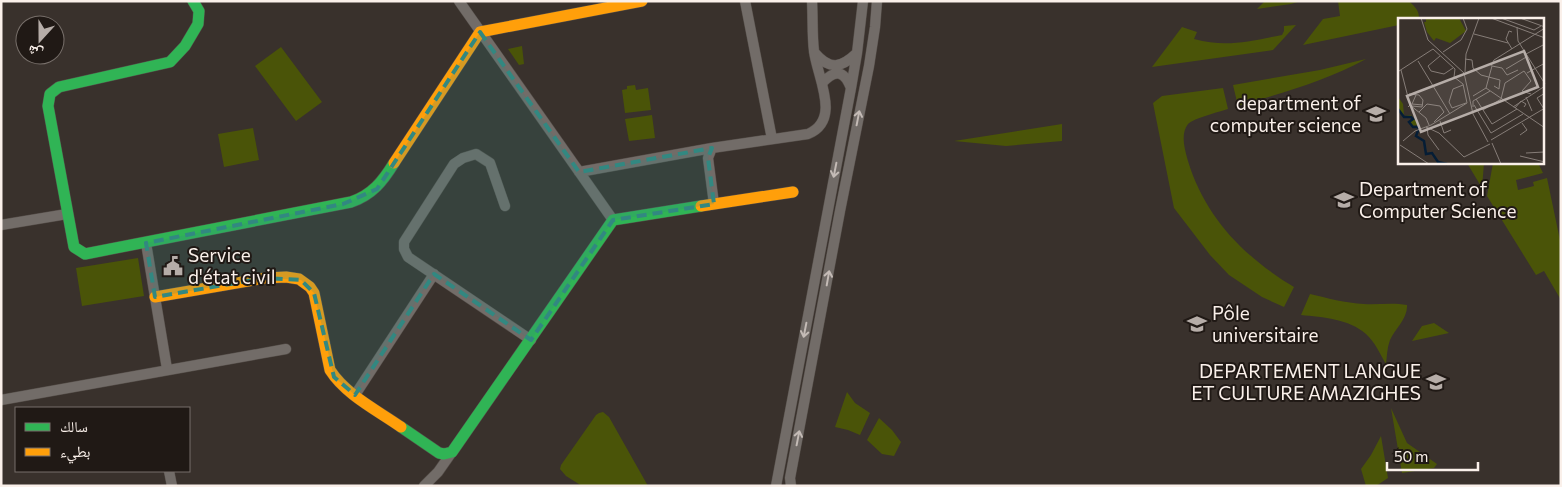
<svg xmlns="http://www.w3.org/2000/svg" width="1562" height="487" viewBox="0 0 1562 487" font-family="Commissioner,'Noto Naskh Arabic',sans-serif">
	<style>
		.green { fill: #4a5408 }
		.lines { fill: none; stroke-linecap: round; stroke-linejoin: round }
		.street-casing { stroke: #544d48; stroke-width: 11 }
		.fast-casing { stroke: #544d48; stroke-width: 12 }
		.slow-casing { stroke: #544d48; stroke-width: 12 }
		.street { stroke: #726c68; stroke-width: 10 }
		.fast { stroke: #30b455; stroke-width: 11 }
		.slow { stroke: #ff9f0a; stroke-width: 11 }
		.oneway { stroke: #c4bbb6 }
		.marked { fill: #328881; fill-opacity: 0.2; stroke: #328881; stroke-width: 4; stroke-dasharray: 10 6; stroke-linejoin: round }
		.labels { text-anchor: middle; stroke-width: 4; stroke-linejoin: round; paint-order: stroke }
		.poi-label { font-size: 19px; fill: #faf0ea; stroke: #201915; text-anchor: start }
		.inset-river { fill: none; stroke: #051d35; stroke-width: 2.5 }
		.inset-road { fill: none; stroke: #867d78; stroke-width: 1 }
		.view { fill: #b6ada8; fill-opacity: 0.15; stroke: #b6ada8; stroke-width: 2.5 }
		.inset-edge { fill: none; stroke: #faf0ea; stroke-width: 2.5 }
	</style>
	<rect width="100%" height="100%" fill="#39312c"/>
	<path class="green" d="M1265,1h36l-10,3 -34,5z
		M1338,1h71c6,6 10,9 10,17l-19,1 -1,6 -96,20 20,-26 17,-3z
		M1296,25l-23,25 -121,17 30,-40 15,5 -3,7c33,9 55,2 88,-4l2,-4v-5z
		M522,46l2,18 -5,1 -11,-16z
		M281,47l41,55 -26,19 -41,-55z
		M1366,59c-40,22 -84,34 -128,47l-5,-21 87,-15z
		M635,85l1,5 12,-2 3,22 -26,3 -3,-23 5,-1v-3z
		M1223,88l5,21c-9,3 -34,9 -40,15 -8,10 -3,26 0,37 17,56 56,96 106,126l-10,20 -22,-10 -33,-22 -19,-20 -36,-47 -21,-105 9,-7z
		M652,115l3,23 -26,3 -4,-22z
		M1062,124v17l-56,5 -52,-5z
		M253,128l6,32 -35,7 -6,-33z
		M1467,163h17l-2,25z
		M1515,163h23l5,10 -27,7 2,10 16,-4 -1,-4 14,-4 14,67v55l-17,-29 -8,4 -49,-79 6,-33h14l1,1z
		M138,258l6,38 -62,10 -6,-38z
		M1310,294c17,4 35,9 54,10 14,1 28,-2 43,1 1,13 -12,24 -17,35 -3,8 -3,16 -4,24 -6,-10 -11,-22 -20,-30 -17,-15 -43,-17 -65,-19z
		M1434,323l15,10 -37,8 10,-15z
		M847,392l8,11 15,10 -10,22 -12,-5 -13,-3z
		M1391,408l16,35 30,21 -3,4 -32,5z
		M603,412l6,5 39,69h-66l-16,-10 -6,-7 1,-4 35,-50 3,-2z
		M879,418l13,12 9,12 -7,14 -12,-2 -15,-14z
		M1381,436l7,42 -12,8h-10l-5,-17 10,-14z"/>
	<g class="lines">
		<defs>
			<path id="street" d="M459,1l154,219
				M745,1l27,138
				M814,52c16,19 27,16 43,1
				M822,83c13,-14 22,-13 29,5
				M712,148l-4,10 6,46
				M579,172l133,-24 96,-14c34,-14 9,-57 6,-83 -2,-16 -1,-33 -2,-50
				M505,206l-15,-43 -14,-9 -13,4 -9,6 -50,78v7l4,8 123,83
				M1,225l66,-11
				M146,243l21,126
				M355,395l79,-121
				M1,400l285,-51
				M169,471l3,15
				M424,486l14,-14 14,-20
				M776,486l75,-398 6,-35 6,-52
				M791,486l-1,-8 50,-267 29,-145 6,-39 2,-26"/>
			<path id="fast" d="M193,1l6,10 -1,13 -13,22 -15,16 -111,25 -9,7 -2,12 26,141 11,7 266,-52c21,-7 32,-21 43,-39
				M401,427l38,26 5,1 8,-2 161,-232 88,-14"/>
			<path id="slow" d="M394,163l86,-131 162,-31
				M701,206l92,-14
				M155,297l110,-19 21,-1 13,2 11,8 4,6 16,77c16,25 47,40 71,57"/>
		</defs>
		<use href="#street" class="street-casing"/>
		<use href="#fast" class="fast-casing"/>
		<use href="#slow" class="slow-casing"/>
		<use href="#street" class="street"/>
		<use href="#fast" class="fast"/>
		<use href="#slow" class="slow"/>
	</g>
	<defs><path id="oneway-shaft" d="M-6 0H5M1.5-3L5.5 0L1.5 3" fill="none" stroke-width="1.6" stroke-linecap="round" stroke-linejoin="round" transform="scale(1.25)"/></defs>
	<g class="oneway">
		<use href="#oneway-shaft" transform="translate(858 118) rotate(-79)"/>
		<use href="#oneway-shaft" transform="translate(835 170) rotate(101)"/>
		<use href="#oneway-shaft" transform="translate(828 278) rotate(-80)"/>
		<use href="#oneway-shaft" transform="translate(805 330) rotate(101)"/>
		<use href="#oneway-shaft" transform="translate(798 438) rotate(-79)"/>
	</g>
	<path class="marked" d="M480,32l99,140 133,-24 -4,10 6,46 -101,16 -82,120 -97,-66 -79,121 -21,-18 -20,-84 -13,-13 -36,-2 -110,19 -9,-54 197,-39 34,-15z"/>
	<defs>
		<symbol id="university-bare" viewBox="-9 -9 18 18"><path d="M0-5L7-2L0 1L-7-2ZM-4 1L0 2.5L4 1V4Q0 6-4 4Z" fill="#b6ada8" stroke="#201915" stroke-width="2.5" paint-order="stroke"/></symbol>
		<symbol id="civic-bare" viewBox="-9 -9 18 18"><path d="M-.6-6.5H3V-4.5H.6V-3L4-1V1h2V6H-6V1h2V-1L-.6-3ZM-1.2 2.5V6h2.4V2.5Z" fill="#b6ada8" stroke="#201915" stroke-width="2.5" paint-order="stroke"/></symbol>
	</defs>
	<g fill-rule="evenodd">
		<use href="#university-bare" x="1362" y="100" width="28" height="28"/>
		<use href="#university-bare" x="1330" y="186" width="28" height="28"/>
		<use href="#civic-bare" x="159" y="252" width="28" height="28"/>
		<use href="#university-bare" x="1183" y="310" width="28" height="28"/>
		<use href="#university-bare" x="1422" y="368" width="28" height="28"/>
	</g>
	<g class="labels">
		<g class="poi-label">
			<text x="1361" y="110" text-anchor="end">department of<tspan x="1361" dy="22">computer science</tspan></text>
			<text x="1359" y="196">Department of<tspan x="1359" dy="22">Computer Science</tspan></text>
			<text x="188" y="262">Service<tspan x="188" dy="22">d'état civil</tspan></text>
			<text x="1212" y="320">Pôle<tspan x="1212" dy="22">universitaire</tspan></text>
			<text x="1421" y="378" text-anchor="end">DEPARTEMENT LANGUE<tspan x="1421" dy="22">ET CULTURE AMAZIGHES</tspan></text>
		</g>
	</g>
	<g transform="translate(1398 18)">
		<rect width="146" height="146" fill="#39312c"/>
		<path d="M28,0h33l7,13 -16,12 -14,-5 -2,3 -7,-9 -3,-10h2zM0,79l5,7 1,12 7,-1 8,10 -9,1 1,-8 -8,-1 -5,-6z" fill="#4a5408"/>
		<path class="inset-river" d="M0,91l6,8h7l2,2 -4,3 4,5h5M21,110l-3,8 8,5 2,13 6,-1 6,9 9,2"/>
		<path class="inset-road" d="M23,0l7,22 36,33 9,41 15,28M93,0l54,20M103,0l33,12 7,-4M122,0l25,9M119,9l1,14 27,43M76,16l34,9M114,31l-6,-10 3,-8 3,1M45,34l18,-12 6,-11 -4,-11M128,36l19,-10M42,38l-12,10 3,5 13,3 9,-6M67,41l7,1 1,8 8,7 19,5 -1,9 -5,-3M20,43l32,53M93,48l3,-6 51,-32M108,51l22,-13M3,52l9,35M1,53l34,-22M67,54l1,-18 13,-36M129,55l18,-10M65,67l-10,4 -4,13 3,6 14,-5M88,70l59,40M11,76l10,1 4,5 -1,7 -10,-1M18,77l-4,9 11,1M75,78l13,-8 6,-22 10,2 5,7 11,-5M128,79l6,14M78,81l16,25 25,-15M76,87l17,28 32,-19M10,89l2,-2 16,13 3,7M75,89v-6l17,-10M115,89l32,-21M117,90l6,-7 5,3 -2,3M146,91l-7,-11 8,-5M85,92l18,-11 4,-16 19,-12 7,10 -9,10 9,3M21,94l8,-8 13,2 4,6 -10,10M42,103l4,12 7,-3M28,109l13,6 25,24 26,-13M29,109l1,8 11,15M122,117l7,-5 -5,-7M93,122l54,-32M5,123l12,-10 16,-6 36,-22 -4,-19 -9,-7 1,-8 -22,-20M94,125l9,21M2,127l29,19M128,135l18,-1M122,138l25,6"/>
		<path class="view" d="M126,33l14,36 -117,45 -14,-36z"/>
		<rect width="146" height="146" class="inset-edge"/>
	</g>
	<rect width="1562" height="487" fill="none" stroke="#faf0ea" stroke-width="5"/>
	<rect x="15" y="407" width="175" height="65" fill="#201915" stroke="#776f6a"/>
	<rect x="25" y="423" width="25" height="8" fill="#30b455" stroke="#776f6a"/>
	<text x="60" y="432" font-size="15" fill="#faf0ea">سالك</text>
	<rect x="25" y="448" width="25" height="8" fill="#ff9f0a" stroke="#776f6a"/>
	<text x="60" y="457" font-size="15" fill="#faf0ea">بطيء</text>
	<g transform="translate(40 40) rotate(201)"><circle r="24" fill="#201915" stroke="#776f6a"/>
	<path d="M0-4L9 19L0 12L-9 19Z" fill="#b6ada8"/>
	<text y="-8" font-size="14" font-weight="bold" text-anchor="middle" fill="#faf0ea">ش</text>
	</g>
	<path d="M1387 462v8h91v-8" fill="none" stroke="#faf0ea" stroke-width="2.5"/>
	<text x="1394" y="462" font-size="15" fill="#faf0ea" stroke="#201915" stroke-width="4" paint-order="stroke">50 m</text>
</svg>
